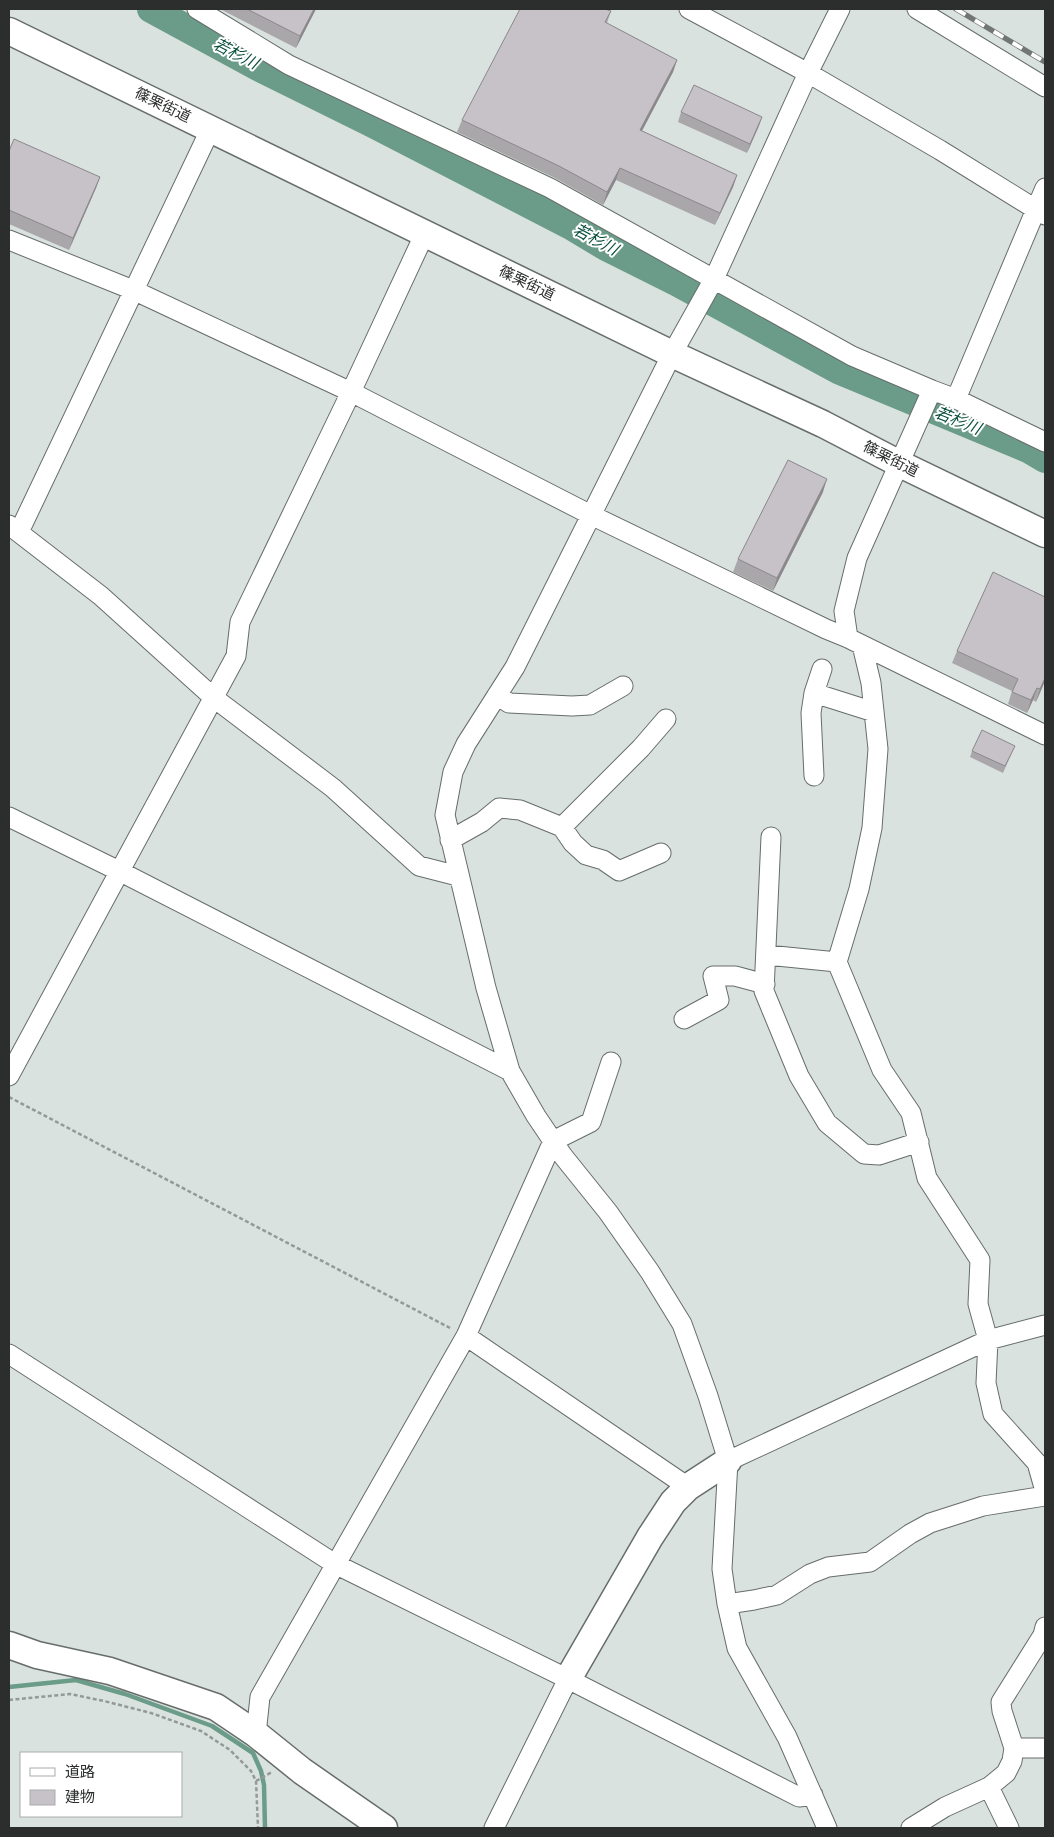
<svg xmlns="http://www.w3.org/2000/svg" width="1054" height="1837" viewBox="0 0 1054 1837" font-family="'Space Grotesk','Noto Sans JP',sans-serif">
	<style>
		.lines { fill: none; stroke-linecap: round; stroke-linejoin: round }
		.stream { stroke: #6a9c89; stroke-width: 4.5 }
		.river { stroke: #6a9c89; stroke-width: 28 }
		.street-casing { stroke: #666d6a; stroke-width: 21 }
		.secondary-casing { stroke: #666d6a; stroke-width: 29 }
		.path { stroke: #939997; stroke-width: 2.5; stroke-dasharray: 4 2.5; stroke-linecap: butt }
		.street { stroke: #fff; stroke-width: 19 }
		.secondary { stroke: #fff; stroke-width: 26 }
		.rail-casing { stroke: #727775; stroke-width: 5.5 }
		.rail { stroke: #fff; stroke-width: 4; stroke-dasharray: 11; stroke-linecap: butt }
		.wall { fill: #aaa7ab }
		.shaded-wall { fill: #8b888b }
		.building { fill: #c6c2c7; stroke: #8b888b }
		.labels { text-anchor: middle; stroke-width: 4; stroke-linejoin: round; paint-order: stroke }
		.street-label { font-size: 15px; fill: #2b2e2c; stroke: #fff }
		.water-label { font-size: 16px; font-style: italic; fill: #0a503c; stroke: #fff }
	</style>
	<rect width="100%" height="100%" fill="#dae2df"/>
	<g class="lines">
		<path class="stream" d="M9,1687l67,-7 49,14 87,32 41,27 8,18 3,14 1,43"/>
		<path class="river" d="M151,9l105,57 115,57 200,103 35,21 70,35 162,88 190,79 17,10"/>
		<defs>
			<path id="street" d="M197,9l92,56 261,123 302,168 80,34 24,9 89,43
				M689,9l119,64 132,77 105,65
				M917,9l128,78
				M9,240l124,50 218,102 240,123 235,114 22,9 197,97
				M956,399l89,-211
				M9,525l92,71 113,102 119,90 86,78 39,10
				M19,532l192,-404
				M848,638l-4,-27 13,-53 75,-168
				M862,645l9,38 7,66 -6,79 -13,61 -22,73 45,108 29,43 16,65 53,82 -2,44 10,36 -2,43 7,31 44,49 8,28
				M814,693l8,-24
				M497,695l12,8 63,3 18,-1 33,-19
				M814,776l-3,-63 3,-20 60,19
				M9,817l110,54 391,200
				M562,827l79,-79 25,-29
				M771,837l-7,154 35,85 28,47 37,31 15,1 40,-13
				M450,840l32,-18 17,-14 21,2 42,17 11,16 13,12 17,5 16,11 42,-18
				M767,955l70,7
				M684,1019l35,-19 -6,-24h22l30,8
				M9,1076l227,-420 4,-34 111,-230 74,-159
				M466,1336l222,151
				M9,1354l326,210 233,115 231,118 14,-2
				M728,1461l260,-121 57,-15
				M727,1604l27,-4 23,-5 33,-21 18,-7 42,-5 40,-28 20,-11 25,-8 28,-9 62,-10
				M256,1734l4,-37 206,-361 87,-195 38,-19 20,-60
				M1014,1748h31
				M989,1787l20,41
				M494,1828l74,-149
				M827,1828l-40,-91 -50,-89 -10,-44 -5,-35 6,-108 -20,-65 -26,-72 -32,-52 -42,-60 -45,-56 -27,-40 -26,-45 -24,-83 -41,-173 8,-43 13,-28 49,-77 157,-313 42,-75 94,-206 32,-64
				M911,1828l34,-21 44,-20 17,-14 6,-12 2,-13 -12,-37 -1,-9 42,-67 2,-8"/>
			<path id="secondary" d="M9,31l663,323 151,70 77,40 145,70
				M9,1645l28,10 73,16 106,36 40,27 46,37 82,57
				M568,1679l82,-142 23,-35 15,-15 40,-26"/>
		</defs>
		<use href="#street" class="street-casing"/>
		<use href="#secondary" class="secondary-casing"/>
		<path class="path" d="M9,1097l441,231
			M9,1700l61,-6 34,7 47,12 50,18 29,19 21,21 5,10 2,47
			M256,1781l16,-9"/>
		<use href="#street" class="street"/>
		<use href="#secondary" class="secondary"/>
		<defs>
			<path id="rail" d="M956,9l89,53"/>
		</defs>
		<use href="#rail" class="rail-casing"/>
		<use href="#rail" class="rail"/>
	</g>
	<path class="wall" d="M220,9h96l-20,39z
		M611,11l-4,12 70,37 -4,12 -31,59 95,44 -4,12 -18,38 -99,-45 -13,25 -48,-27 -98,-46 5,-12z
		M681,112l81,5 -15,36 -69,-31z
		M9,151l91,26 -4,11 -27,62 -60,-26z
		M823,492l-50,99 -40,-19 5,-13z
		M1045,597v84l-9,21 -3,-2 -6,13 -19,-9 4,-13 -60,-28 5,-12z
		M1015,746l-12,27 -33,-16 2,-6z"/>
	<path class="shaded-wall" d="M314,9h2l-20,39 4,-12z
		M677,60l-4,12 -37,70 4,-12z
		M762,117l-3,9 -12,27 3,-9z
		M620,168l-4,12 -13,25 4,-13z
		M737,175l-4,12 -18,38 5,-12z
		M100,177l-4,11 -27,62 4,-12z
		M827,479l-4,13 -50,99 4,-13z
		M1045,678v3l-9,21 4,-13z
		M1037,688l-4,12 -6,13 4,-13z"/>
	<path class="building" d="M247,9h67l-14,27z
		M520,9h85l6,2 -6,11 72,38 -37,70 97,45 -17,38 -100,-45 -13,24 -48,-26 -97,-46z
		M694,85l68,32 -12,27 -69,-32z
		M14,139l86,38 -27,61 -64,-28v-59z
		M788,460l39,19 -50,99 -39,-19z
		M993,572l52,25v81l-5,11 -3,-1 -6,12 -19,-8 6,-13 -61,-28z
		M982,730l33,16 -10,20 -33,-15z"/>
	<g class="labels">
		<g class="street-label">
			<text transform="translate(163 105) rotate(26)" y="5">篠栗街道</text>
			<text transform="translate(527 283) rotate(26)" y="5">篠栗街道</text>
			<text transform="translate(891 459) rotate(27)" y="5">篠栗街道</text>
		</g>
		<g class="water-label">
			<text transform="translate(236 53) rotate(27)" y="6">若杉川</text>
			<text transform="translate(596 239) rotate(28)" y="6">若杉川</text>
			<text transform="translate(958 420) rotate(22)" y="6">若杉川</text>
		</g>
	</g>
	<rect width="1054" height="1837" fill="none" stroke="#2b2e2c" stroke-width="20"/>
	<rect x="20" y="1752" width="162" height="65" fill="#ffffff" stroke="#aaabab"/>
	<rect x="30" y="1768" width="25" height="8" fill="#ffffff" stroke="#aaabab"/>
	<text x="65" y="1777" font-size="15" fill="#2b2e2c">道路</text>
	<rect x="30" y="1790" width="25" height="15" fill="#c6c2c7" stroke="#aaabab"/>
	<text x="65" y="1802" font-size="15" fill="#2b2e2c">建物</text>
</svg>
